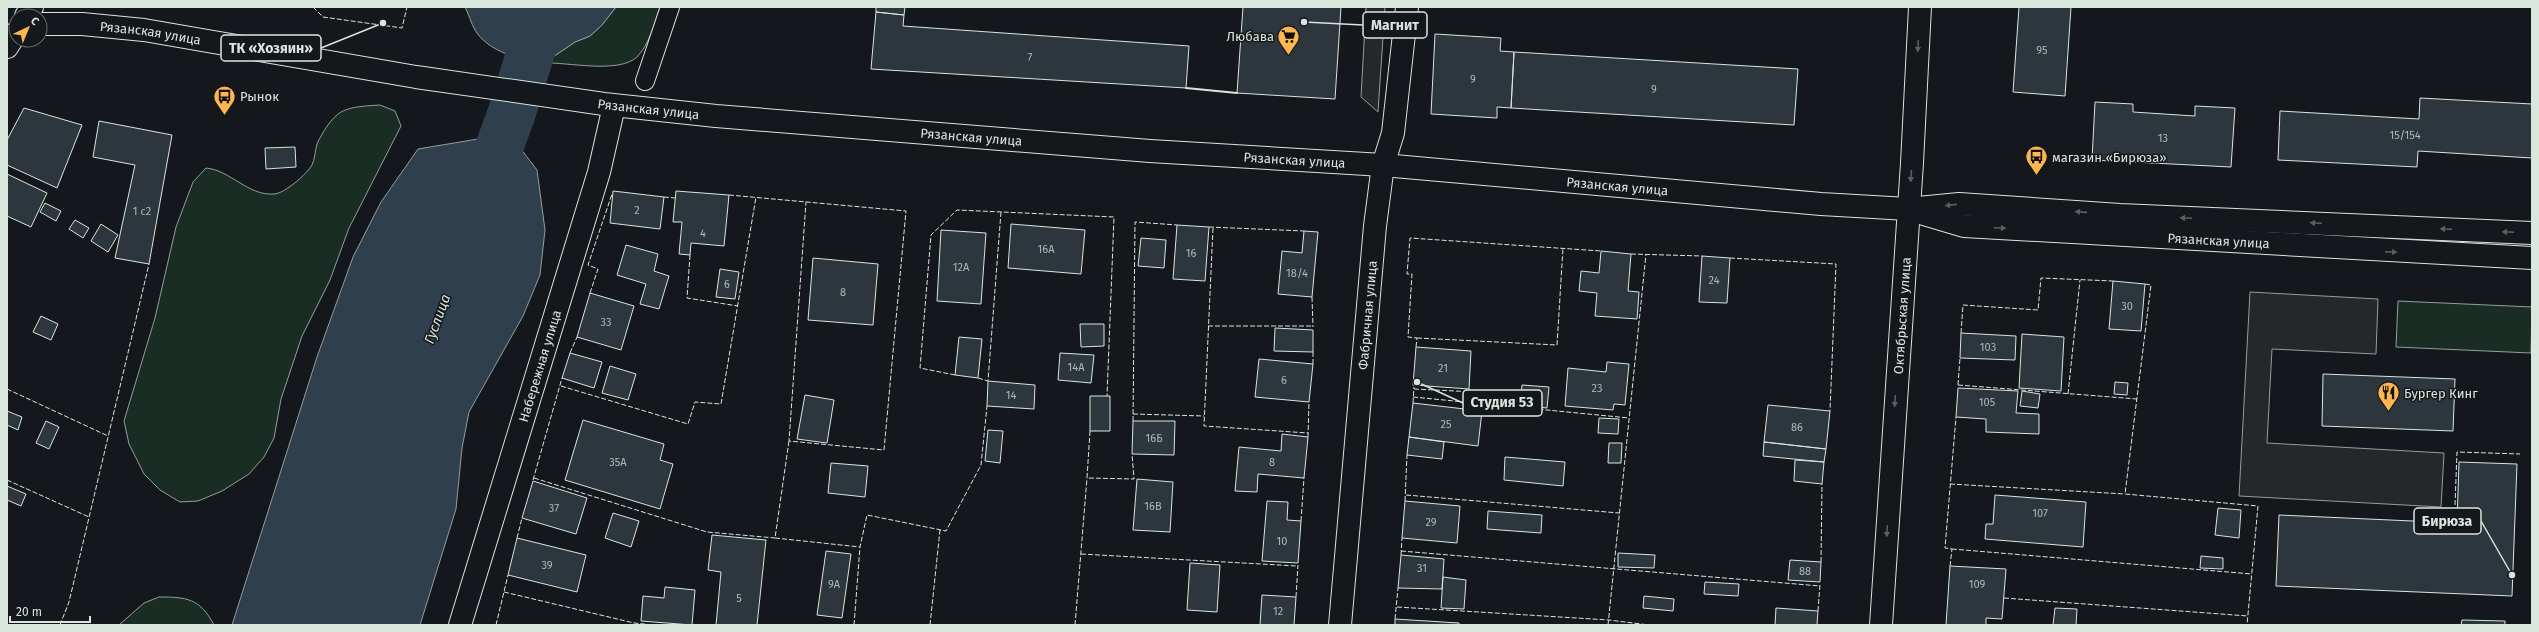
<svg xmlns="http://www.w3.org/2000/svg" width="2539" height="632" viewBox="0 0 2539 632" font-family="'Fira Sans',sans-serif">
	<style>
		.green { fill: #1a2d24; stroke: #939e99 }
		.parking { fill: #24282b; stroke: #939e99 }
		.water { fill: #2f3f4d; stroke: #939e99 }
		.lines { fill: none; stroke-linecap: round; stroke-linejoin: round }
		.river { stroke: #2f3f4d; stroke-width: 48 }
		.building { fill: #2c363c; stroke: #d8e6dc }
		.pedestrian-casing { stroke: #d8e6dc; stroke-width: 20 }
		.minor-casing { stroke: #d8e6dc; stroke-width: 24 }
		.tertiary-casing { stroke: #d8e6dc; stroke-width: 24 }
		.secondary-casing { stroke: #d8e6dc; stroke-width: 24 }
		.pedestrian { stroke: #14181c; stroke-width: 18 }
		.minor { stroke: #14181c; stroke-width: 22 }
		.tertiary { stroke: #14181c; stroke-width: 22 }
		.secondary { stroke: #14181c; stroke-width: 22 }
		.fence { stroke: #d8e6dc; stroke-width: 1; stroke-dasharray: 5 2; stroke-linecap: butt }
		.wall { stroke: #d8e6dc; stroke-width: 2 }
		.oneway { fill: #59605f }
		.labels { text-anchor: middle; stroke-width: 3; stroke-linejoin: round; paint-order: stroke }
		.number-label { font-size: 11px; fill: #adbab4 }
		.street-label { font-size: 13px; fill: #d8e6dc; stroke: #14181c }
		.poi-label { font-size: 13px; fill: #d8e6dc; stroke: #14181c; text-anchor: start }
		.water-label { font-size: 14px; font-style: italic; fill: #d8e6dc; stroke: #14181c }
		.leader { fill: none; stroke: #d8e6dc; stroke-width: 1.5 }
		.callout-dot { fill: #d8e6dc; stroke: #14181c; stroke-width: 1.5 }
		.callout { fill: #14181c; stroke: #d8e6dc; stroke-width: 1.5 }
		.callout-label { font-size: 14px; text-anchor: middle; font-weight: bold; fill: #d8e6dc }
	</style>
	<rect width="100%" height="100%" fill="#14181c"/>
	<path class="green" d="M616,7h44c-5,15 -11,38 -23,50 -19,17 -69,5 -93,6l31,-21 15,-6 12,-11z
		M380,105l15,6 6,15 -52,102 -19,52 -28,56 -21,63 -7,39 -10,19 -15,17 -27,17 -24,10 -18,1 -20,-12 -16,-16 -15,-30 -5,-23 31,-103 21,-91 17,-45 13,-14c24,2 42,28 68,26 10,0 33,-20 38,-29 3,-6 3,-14 5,-21 5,-11 14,-26 24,-32 11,-6 26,-6 39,-7z
		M2398,301l134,6 -1,46 -135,-6z
		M159,597c27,0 41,1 55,28h-95l25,-22z"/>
	<path class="parking" d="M1366,7h19l-7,105 -17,-15z
		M2250,292l128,7 -2,55 -104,-5 -5,94 177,10 -3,54 -202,-11z"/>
	<path class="water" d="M465,7h151l-14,18 -12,11 -15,6 -31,21c-23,-3 -56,-11 -69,-33 -4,-7 -6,-15 -10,-23z
		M496,136l21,8 20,26 8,60 -5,45 -17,41 -54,96 -7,36 -6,61 -36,116h-188l85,-268 36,-100 28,-55 37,-53z"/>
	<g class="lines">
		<path class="river" d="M480,200l31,-85 34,-108"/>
	</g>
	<path class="building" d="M876,7h29l-1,8 -28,-3z
		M1243,7h98l-6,92 -98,-6z
		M2019,7h52l-6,89 -52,-4z
		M876,12l28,3 -1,11 286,20 -3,42 -315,-19z
		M1435,34l66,4 -1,13 14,1 -3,56 -14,-1v11l-66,-4z
		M1514,52l284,17 -4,56 -283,-17z
		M2420,98l112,6v54l-114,-7 -1,16 -139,-7 2,-49 139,8z
		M2095,102l38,2v8l62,4v-10l40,2 -4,59 -139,-7z
		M24,108l58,17 -25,63 -50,-23v-25z
		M99,121l73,14 -23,129 -34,-6 20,-93 -42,-8z
		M295,147l1,20 -30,2 -1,-21z
		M7,174l40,19 -16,34 -24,-11z
		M613,191l51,6 -4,32 -50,-6z
		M676,191l53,4 -5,51 -33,-3 -1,12 -11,-1 3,-32h-9z
		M45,203l16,8 -5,10 -16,-9z
		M75,220l14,8 -6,10 -14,-9z
		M101,224l17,11 -10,17 -17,-11z
		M1011,224l74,6 -4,44 -73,-6z
		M1177,225l32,2 -4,54 -32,-2z
		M941,230l45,3 -5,71 -44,-3z
		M1304,231l14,1 -6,65 -34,-3 4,-43 20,2z
		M1141,238l25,2 -2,28 -26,-2z
		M626,245l32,9 -4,17 15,5 -10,33 -19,-5 6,-20 -29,-9z
		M1601,251l30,3 -3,37 11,1 -2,27 -42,-3 2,-23 -18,-2 2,-20 18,2z
		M1702,256l28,2 -3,45 -28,-1z
		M813,258l65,6 -5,61 -65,-5z
		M720,269l19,3 -4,27 -19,-2z
		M2113,281l32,3 -4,47 -32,-2z
		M590,293l44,13 -13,44 -44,-13z
		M41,316l17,8 -7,16 -18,-8z
		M1080,324h24v22l-23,1z
		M1275,328l38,2v22l-39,-1z
		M1961,333l55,3 -1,24 -55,-2z
		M2022,334l42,3 -3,54 -42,-3z
		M959,337l23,2 -4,39 -23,-3z
		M1416,347l55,4 -2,38 -56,-4z
		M570,353l32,9 -8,26 -32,-10z
		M1060,353l34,2 -3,28 -33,-3z
		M1259,359l54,5 -4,38 -54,-5z
		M1607,362l22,2 -4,41 -11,-1 -1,6 -48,-4 3,-38 38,4z
		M610,366l26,8 -8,26 -26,-7z
		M2323,374l132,5 -2,52 -131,-5z
		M988,381l47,4 -1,24 -47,-3z
		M2115,382l13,1 -1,12 -13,-1z
		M1522,385l27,2 -2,21 -27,-3z
		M1958,388l60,3 -2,22 23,1v20l-53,-2v-13l-30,-2z
		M2022,391l18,3 -2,14 -18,-2z
		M805,395l29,5 -7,43 -30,-4z
		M1090,396h20v35h-20z
		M1413,403l69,8 -4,35 -69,-9z
		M1768,405l62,6 -4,38 -62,-7z
		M7,411l15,6 -4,13 -11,-5z
		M1599,418l20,1 -1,15 -20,-1z
		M583,420l81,24 -4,16 13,4 -13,45 -95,-29z
		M46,421l13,6 -10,22 -13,-6z
		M1133,421h42l-1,34 -42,-1z
		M988,430l15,1 -3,32 -15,-2z
		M1282,434l26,3 -4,41 -46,-4 -1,18 -22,-1 4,-44 42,4z
		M1409,437l35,5 -2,17 -35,-4z
		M1764,442l62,7 -2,13 -61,-6z
		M1609,443h13l-1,20h-13z
		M1505,457l60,5 -2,24 -59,-6z
		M1795,460l29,2 -2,22 -28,-3z
		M2459,462l58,2 -5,132 -236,-10 3,-71 178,8z
		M831,463l37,3 -3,31 -37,-4z
		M1137,479l36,3 -3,50 -37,-2z
		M533,481l54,17 -11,36 -54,-16z
		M7,486l19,8 -5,12 -14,-6z
		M1995,495l91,7 -3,45 -98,-8 1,-15h7z
		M1267,501l21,1 -1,18 14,1 -3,42 -36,-2z
		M1405,501l55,5 -3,37 -55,-5z
		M2218,508l23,2 -2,28 -24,-3z
		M1488,511l54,4 -1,18 -54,-4z
		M613,513l26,8 -8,26 -26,-9z
		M712,535l54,5 -9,85h-41l5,-53 -13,-2z
		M517,538l69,17 -9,37 -69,-17z
		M826,551l25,3 -9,64 -25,-3z
		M1618,553l37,2 -1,13 -36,-1z
		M1401,555l43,4 -2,30 -44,-1z
		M2201,556l22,2v11l-23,-1z
		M1790,560l31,2 -1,20 -32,-2z
		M1190,563l30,2 -3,47 -30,-2z
		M1950,566l56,3 -4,50 -16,-1v7h-40z
		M1443,577l23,3 -2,29 -23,-1z
		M1705,582l34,2 -1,12 -34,-2z
		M665,587l30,3 -3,35 -51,-4 2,-25 21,2z
		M1262,595l34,2 -2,28h-34z
		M1644,596l30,3 -1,12 -30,-3z
		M1776,608l42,3 -1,14h-42z
		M2055,608l22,1 -1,16h-23z
		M1395,619l64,4v2h-64z
		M2462,620l43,1v4h-44z"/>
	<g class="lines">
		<defs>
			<path id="pedestrian" d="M645,81l25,-74"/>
			<g id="minor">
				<path d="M26,16l6,-9"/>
				<path d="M1383,165l10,-32 14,-126"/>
				<path id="s1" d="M460,625l139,-453 15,-66"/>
			</g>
			<g id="tertiary">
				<path id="s2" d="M1340,625l35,-399 8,-61"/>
				<path id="s3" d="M1881,625l31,-462 8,-156"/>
			</g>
			<g id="secondary">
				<path id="s4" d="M40,24h42l62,6 272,47 188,27 112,12 434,35 233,14 438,39 87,5 51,-5 161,11 412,18"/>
				<path d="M7,47l9,-14"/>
				<path id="s5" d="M1917,212l47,14 568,32"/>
			</g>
		</defs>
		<use href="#pedestrian" class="pedestrian-casing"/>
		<use href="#minor" class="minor-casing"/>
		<use href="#tertiary" class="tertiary-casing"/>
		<use href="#secondary" class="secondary-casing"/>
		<use href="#pedestrian" class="pedestrian"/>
		<use href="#minor" class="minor"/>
		<use href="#tertiary" class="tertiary"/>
		<use href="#secondary" class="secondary"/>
		<path class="fence" d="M313,7l10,10 79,11 5,-21
			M729,195l177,16 -22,239 -95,-9 17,-239
			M664,197l11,1
			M1209,227l95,4
			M1213,228l-9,198 104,7
			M1631,254l71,2
			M690,255l-3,43 51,8
			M1730,258l106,6 -6,147
			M2145,284l6,1 -26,209 133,12 -11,119
			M590,293l8,-24 -10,-4 24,-71
			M1312,297l1,30
			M1208,326h105
			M1961,333l2,-28 75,5 3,-32 72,3
			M1417,338l140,7 6,-97
			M1416,347l1,-9 -9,-1 4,-63h-5l3,-36 191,13
			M1313,352v12
			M570,353l7,-16
			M955,375l-35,-7 11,-133 26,-25 157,7 -7,179
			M978,378l10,3 13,-169
			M1958,385l179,14
			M1958,385l2,-27
			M561,386l127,38 7,-22 26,2 35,-207
			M7,389l101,47
			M1414,389l103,5
			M2068,394l12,-114
			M1413,397l216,21
			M1413,403l1,-16
			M1133,414l71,2
			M1133,421l2,-199 42,3
			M1090,431l-3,47 47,1 -2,-25
			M1308,437l1,-35
			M789,441l-14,97 85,9 7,-32 79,16 35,-66 6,-59
			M534,478l173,54 68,6
			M7,480l82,37
			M533,480l29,-102
			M1950,484l175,10
			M1406,495l213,18
			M1405,501l2,-46
			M2455,505l2,-53 63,2
			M1301,521l3,-43
			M517,538l5,-20
			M1952,549l300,25
			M1401,551l419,35
			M1081,554l216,12
			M1401,555l1,-17
			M1821,562l1,-78
			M1950,566l2,-17 -7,-1 11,-131
			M504,592l130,31 20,2
			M1296,597l2,-32
			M2004,598l244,18
			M1397,607l212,13 40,5
			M1818,611l2,-27
			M1395,619l3,-31
			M60,625l9,-23 80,-338
			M496,625l12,-50
			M854,625l6,-78
			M930,625l10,-95
			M1075,625l12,-147
			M1608,625l38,-371"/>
		<path class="wall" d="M1186,88l51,5"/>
	</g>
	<defs><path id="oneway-solid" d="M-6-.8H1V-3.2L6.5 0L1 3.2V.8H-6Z"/></defs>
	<g class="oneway">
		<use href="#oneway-solid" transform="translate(1918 46) rotate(93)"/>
		<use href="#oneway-solid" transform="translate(1911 176) rotate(95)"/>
		<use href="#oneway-solid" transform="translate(1951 205) rotate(174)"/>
		<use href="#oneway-solid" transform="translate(2081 212) rotate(-176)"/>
		<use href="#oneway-solid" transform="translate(2186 218) rotate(-178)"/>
		<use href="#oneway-solid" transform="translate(2316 223) rotate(-178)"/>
		<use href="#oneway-solid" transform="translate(2000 228) rotate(3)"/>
		<use href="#oneway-solid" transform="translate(2446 229) rotate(-178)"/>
		<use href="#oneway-solid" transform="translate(2508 232) rotate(-177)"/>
		<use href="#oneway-solid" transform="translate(2391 252) rotate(3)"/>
		<use href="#oneway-solid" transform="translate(1895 401) rotate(94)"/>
		<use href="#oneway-solid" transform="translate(1887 531) rotate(94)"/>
	</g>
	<defs>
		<symbol id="supermarket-pin" viewBox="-11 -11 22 30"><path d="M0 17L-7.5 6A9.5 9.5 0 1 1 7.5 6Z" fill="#ffb74d" stroke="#14181c"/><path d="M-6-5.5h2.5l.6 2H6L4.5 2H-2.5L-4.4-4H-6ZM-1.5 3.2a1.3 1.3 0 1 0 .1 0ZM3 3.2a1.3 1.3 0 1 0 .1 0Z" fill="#111"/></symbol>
		<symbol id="bus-pin" viewBox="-11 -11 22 30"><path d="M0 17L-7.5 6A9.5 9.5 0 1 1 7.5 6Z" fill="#ffb74d" stroke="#14181c"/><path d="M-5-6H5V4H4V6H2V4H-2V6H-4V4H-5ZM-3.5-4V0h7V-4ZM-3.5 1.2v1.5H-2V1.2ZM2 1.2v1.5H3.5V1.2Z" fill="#111"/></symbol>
		<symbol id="restaurant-pin" viewBox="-11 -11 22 30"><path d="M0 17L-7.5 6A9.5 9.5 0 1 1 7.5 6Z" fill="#ffb74d" stroke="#14181c"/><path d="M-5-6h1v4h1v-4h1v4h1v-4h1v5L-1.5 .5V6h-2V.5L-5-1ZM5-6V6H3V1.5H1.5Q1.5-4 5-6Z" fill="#111"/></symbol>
	</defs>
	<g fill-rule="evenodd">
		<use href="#supermarket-pin" x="1276" y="24" width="25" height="34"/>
		<use href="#bus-pin" x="212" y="84" width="25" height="34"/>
		<use href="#bus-pin" x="2024" y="144" width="25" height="34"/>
		<use href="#restaurant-pin" x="2376" y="380" width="25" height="34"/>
	</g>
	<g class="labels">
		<g class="number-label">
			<text x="2042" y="54">95</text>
			<text x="1030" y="61">7</text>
			<text x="1473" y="83">9</text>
			<text x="1654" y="93">9</text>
			<text x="2405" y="139">15/154</text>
			<text x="2163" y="142">13</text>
			<text x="637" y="214">2</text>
			<text x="142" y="215">1 с2</text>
			<text x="703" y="237">4</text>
			<text x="1046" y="253">16А</text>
			<text x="1191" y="257">16</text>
			<text x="961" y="271">12А</text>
			<text x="1297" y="277">18/4</text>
			<text x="1714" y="284">24</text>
			<text x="727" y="288">6</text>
			<text x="843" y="296">8</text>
			<text x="2127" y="310">30</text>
			<text x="606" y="326">33</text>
			<text x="1988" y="351">103</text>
			<text x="1076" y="371">14А</text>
			<text x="1443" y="372">21</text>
			<text x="1284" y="384">6</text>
			<text x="1597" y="392">23</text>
			<text x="1011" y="399">14</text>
			<text x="1987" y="406">105</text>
			<text x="1446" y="428">25</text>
			<text x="1797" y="431">86</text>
			<text x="1154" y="442">16Б</text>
			<text x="618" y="466">35А</text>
			<text x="1272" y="466">8</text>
			<text x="1153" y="510">16В</text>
			<text x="554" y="512">37</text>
			<text x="2040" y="517">107</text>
			<text x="1431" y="526">29</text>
			<text x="1282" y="545">10</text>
			<text x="547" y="569">39</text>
			<text x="1422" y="572">31</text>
			<text x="1805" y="575">88</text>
			<text x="834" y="588">9А</text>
			<text x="1977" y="588">109</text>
			<text x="739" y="602">5</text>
			<text x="1278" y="615">12</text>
		</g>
		<g class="street-label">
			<text dy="5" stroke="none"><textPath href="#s4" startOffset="111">Рязанская улица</textPath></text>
			<text dy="5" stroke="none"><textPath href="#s4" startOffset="615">Рязанская улица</textPath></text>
			<text dy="5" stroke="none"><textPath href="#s4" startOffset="939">Рязанская улица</textPath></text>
			<text dy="5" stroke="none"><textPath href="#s4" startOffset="1263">Рязанская улица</textPath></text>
			<text dy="5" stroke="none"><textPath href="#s4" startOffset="1587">Рязанская улица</textPath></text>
			<text dy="5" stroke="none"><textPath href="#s5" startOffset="304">Рязанская улица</textPath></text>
			<text dy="5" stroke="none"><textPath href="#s2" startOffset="311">Фабричная улица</textPath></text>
			<text dy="5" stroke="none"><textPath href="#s3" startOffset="310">Октябрьская улица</textPath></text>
			<text dy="5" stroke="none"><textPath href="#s1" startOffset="271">Набережная улица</textPath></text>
		</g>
		<g class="poi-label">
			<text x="1274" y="41" text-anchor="end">Любава</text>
			<text x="240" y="101">Рынок</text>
			<text x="2052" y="162">магазин «Бирюза»</text>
			<text x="2404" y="398">Бургер Кинг</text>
		</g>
		<g class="water-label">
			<text transform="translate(437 319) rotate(-70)" y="5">Гуслица</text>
		</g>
	</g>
	<path class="leader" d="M1304 22L1363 25M383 23L321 48M1417 382L1463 403M2512 575L2481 521"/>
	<g class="callout-dot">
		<circle cx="1304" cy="22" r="4"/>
		<circle cx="383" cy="23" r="4"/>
		<circle cx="1417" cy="382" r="4"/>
		<circle cx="2512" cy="575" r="4"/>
	</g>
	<g class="callout">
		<rect x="1363" y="12" width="64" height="26" rx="4"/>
		<rect x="221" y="35" width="100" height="26" rx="4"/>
		<rect x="1463" y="390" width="79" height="26" rx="4"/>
		<rect x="2414" y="508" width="67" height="26" rx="4"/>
	</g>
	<g class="callout-label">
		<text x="1395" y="30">Магнит</text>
		<text x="271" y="53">ТК «Хозяин»</text>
		<text x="1502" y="407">Студия 53</text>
		<text x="2447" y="526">Бирюза</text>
	</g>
	<rect width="2539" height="632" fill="none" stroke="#d8e6dc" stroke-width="16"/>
	<g transform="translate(28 28) rotate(44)"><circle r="19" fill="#14181c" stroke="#626a69"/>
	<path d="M0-3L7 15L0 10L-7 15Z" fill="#ffb74d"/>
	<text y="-6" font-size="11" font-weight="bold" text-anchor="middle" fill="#d8e6dc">С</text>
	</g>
	<path d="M10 616v6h80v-6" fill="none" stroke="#d8e6dc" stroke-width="2"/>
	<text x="16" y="616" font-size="12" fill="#d8e6dc" stroke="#14181c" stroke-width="3" paint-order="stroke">20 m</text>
</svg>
